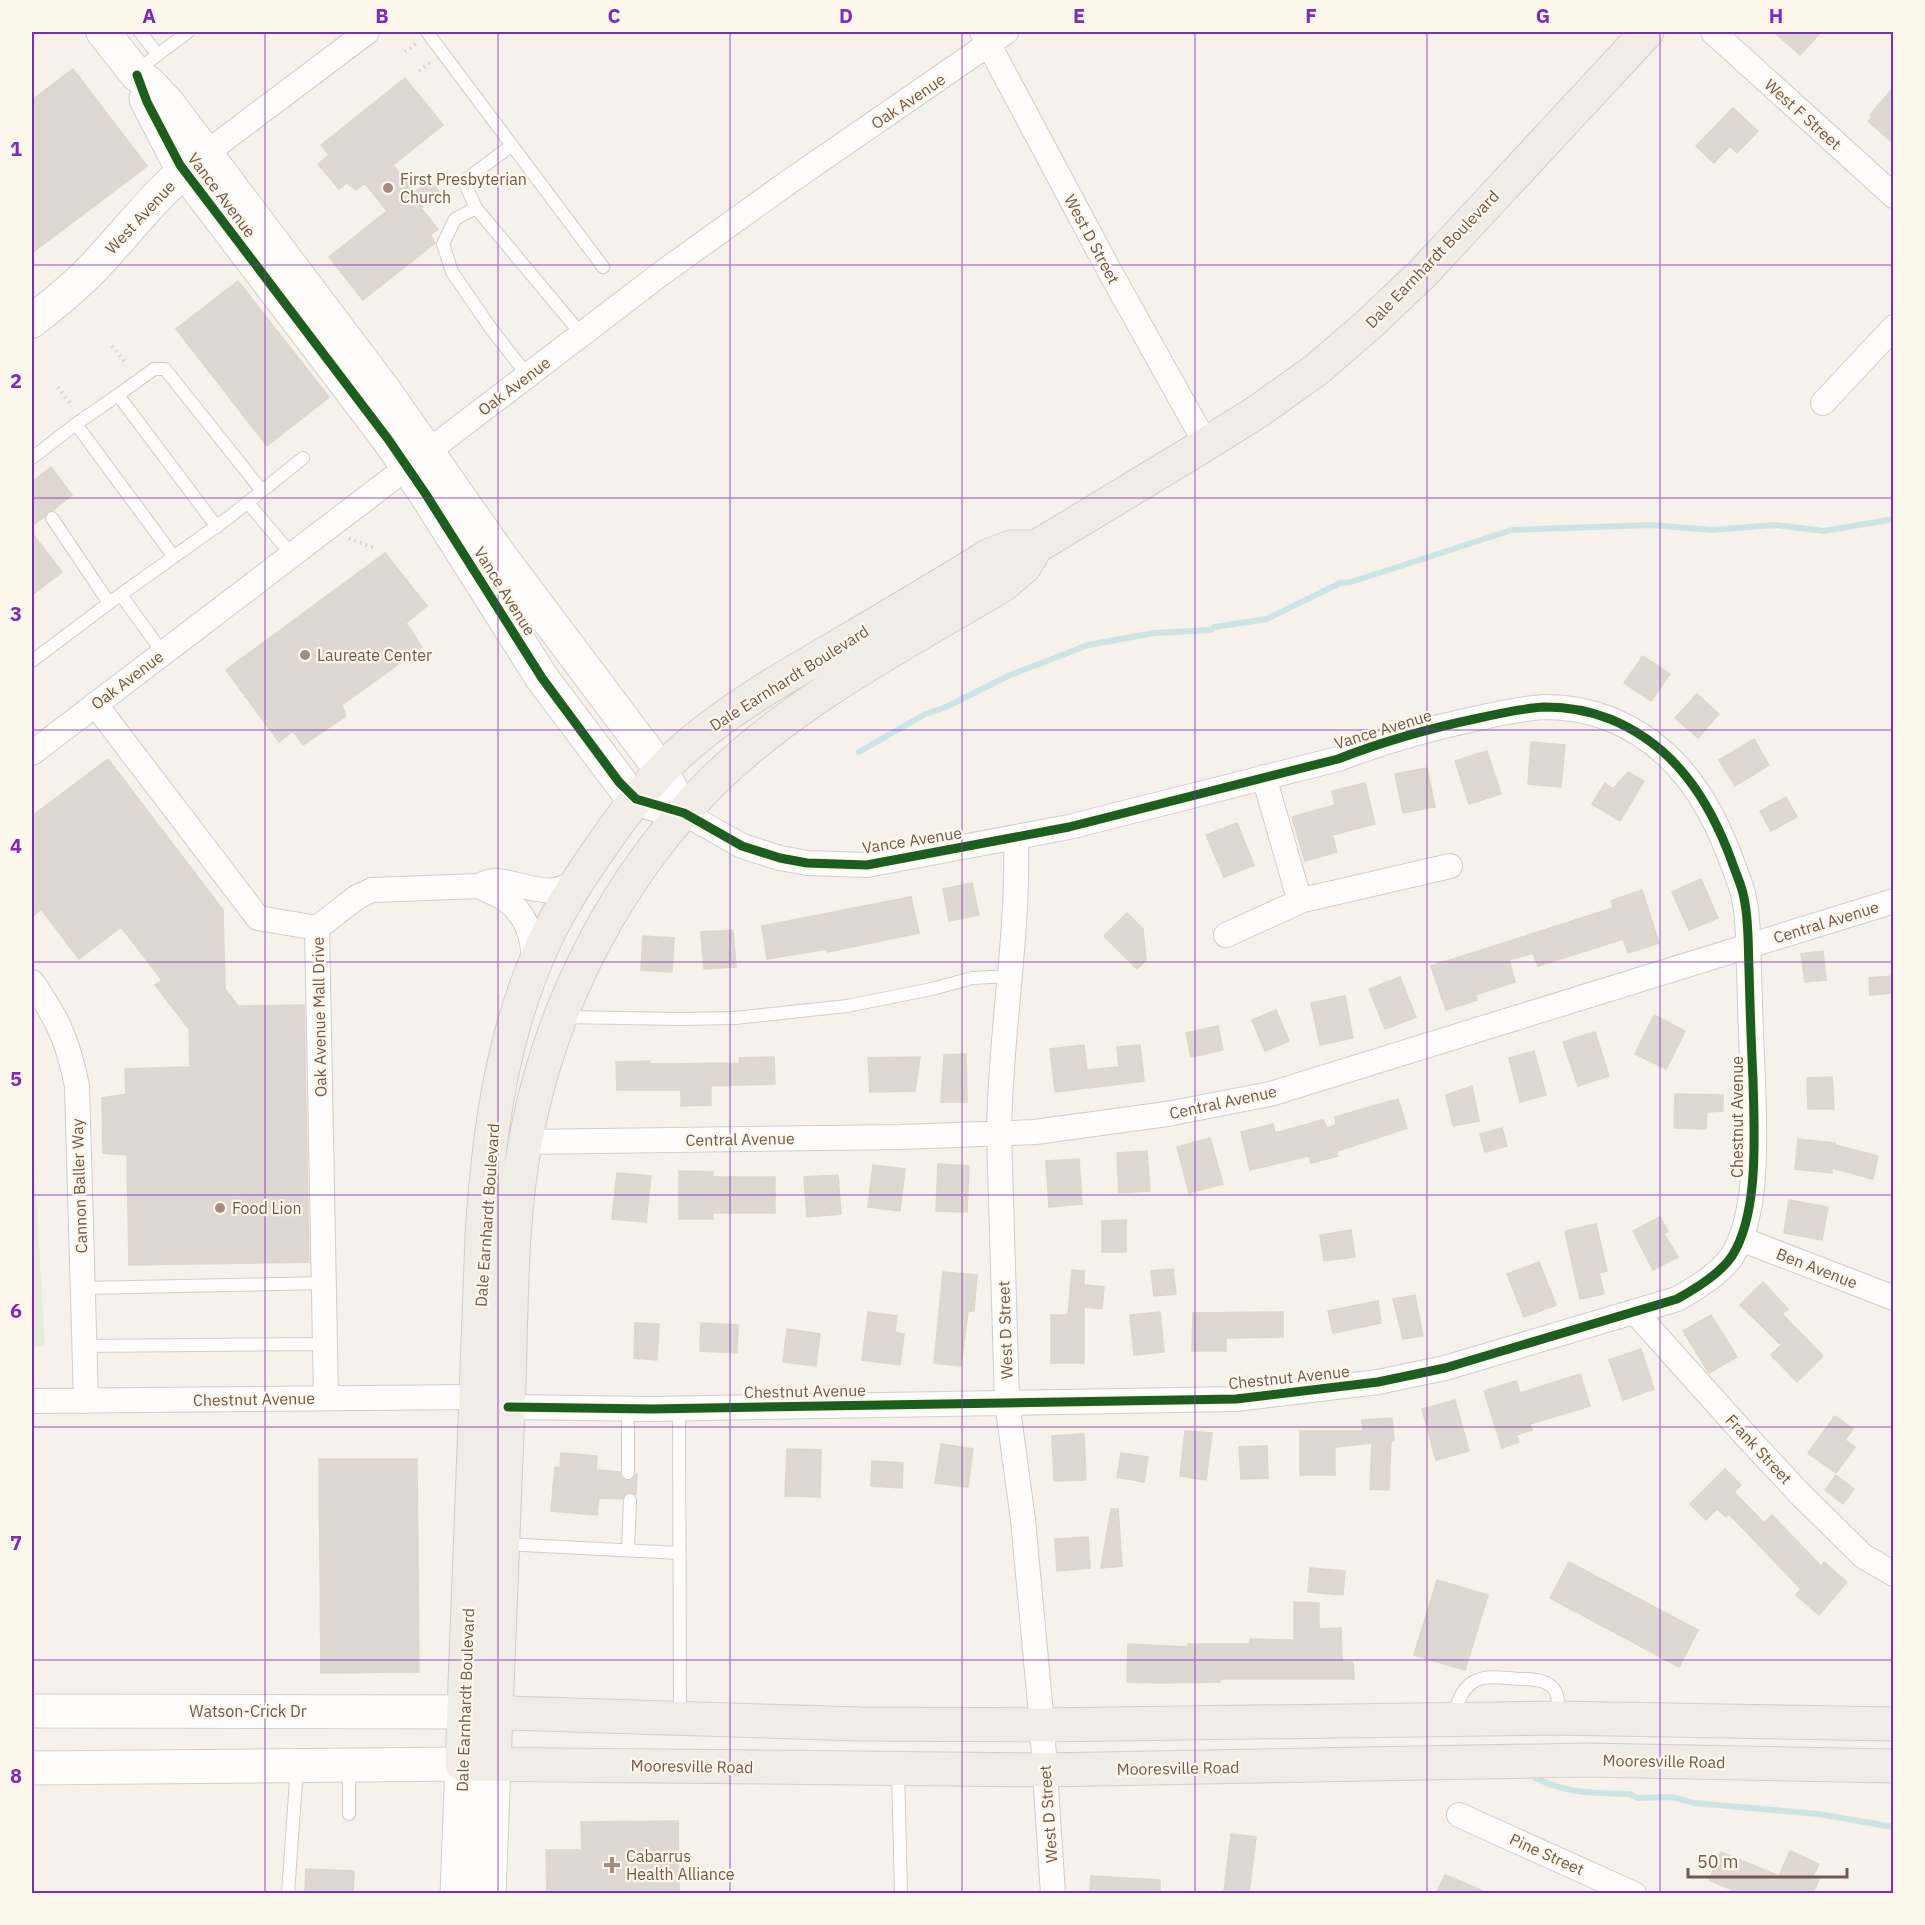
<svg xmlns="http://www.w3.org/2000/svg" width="1925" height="1925" viewBox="0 0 1925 1925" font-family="'IBM Plex Sans',sans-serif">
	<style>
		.green { fill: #e3ecd6 }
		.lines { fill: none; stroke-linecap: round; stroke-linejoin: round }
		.stream { stroke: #cde4e5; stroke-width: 6 }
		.building { fill: #dfd7d1; stroke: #dfd5cd; stroke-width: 1.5 }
		.lane-casing { stroke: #d3cdc6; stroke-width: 14 }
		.street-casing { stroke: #d3cdc6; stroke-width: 26 }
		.secondary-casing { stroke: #d5cec8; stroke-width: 35 }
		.primary-casing { stroke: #d5ccc7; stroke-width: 35 }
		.path { stroke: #d7d0cb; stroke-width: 4; stroke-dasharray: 1.5 4.5; stroke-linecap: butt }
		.lane { stroke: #fefdfc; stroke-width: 12 }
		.street { stroke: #fefdfc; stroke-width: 24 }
		.secondary { stroke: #fefdfc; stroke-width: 33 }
		.primary { stroke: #f1ede6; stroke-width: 33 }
		.cycleway-casing { stroke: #fef7ec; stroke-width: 13 }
		.cycleway { stroke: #1b5e20; stroke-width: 9 }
		.grid { fill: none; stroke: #7b2cbf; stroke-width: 1.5; stroke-opacity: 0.55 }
		.poi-dot { fill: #a08e84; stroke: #fef7ec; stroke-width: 2 }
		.labels { text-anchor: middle; stroke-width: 4.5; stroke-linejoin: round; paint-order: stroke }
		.street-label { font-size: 16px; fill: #72594d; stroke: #fef7ec }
		.poi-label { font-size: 16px; fill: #72594d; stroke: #fef7ec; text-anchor: start }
		.neatline { fill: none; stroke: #7b2cbf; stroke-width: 2 }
		.grid-label { font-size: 20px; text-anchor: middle; font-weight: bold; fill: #7b2cbf }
	</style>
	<rect width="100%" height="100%" fill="#f6f1eb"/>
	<path class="green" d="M32,1132l13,214 -13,1z"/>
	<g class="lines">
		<path class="stream" d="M859,752l66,-38 21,-7 62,-31 80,-31 66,-12 57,-3 3,-3 53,-8 73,-36 11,-1 161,-52 139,-5 62,5 62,-5 49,6 70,-12
			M1535,1778c34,16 58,15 95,16l7,4 35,-1 22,6 124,11 76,13"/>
	</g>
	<path class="building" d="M1774,32h47l-21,23z
		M73,69l74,97 -115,87v-153z
		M405,78l38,47 -50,40 22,27 15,-12 10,13 -19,15 17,21 -8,6 5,8 -72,57 -34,-43 58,-46 -22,-28 -9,7 -9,-7 -8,6 -21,-25 11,-9 -8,-10z
		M1893,88v55l-25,-22 5,-4 -3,-2z
		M1733,108l25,23 -21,22 -7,-7 -16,17 -18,-17z
		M238,281l91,116 -62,49 -91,-117z
		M51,467l21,28 -19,15 -6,2 -3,5 -12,9v-44z
		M32,533l30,39 -30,23z
		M385,553l42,53 -21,17 16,24 -80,58 4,11 -43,29 -10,-14 -14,11 -53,-72z
		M1643,656l27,18 -19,27 -27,-18z
		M1697,694l22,20 -21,24 -23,-20z
		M1754,739l15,26 -34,21 -16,-26z
		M1531,742l34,3 -4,42 -33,-3z
		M1487,751l14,43 -32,10 -14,-43z
		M108,759l115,151 2,79 13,17 66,-1 5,257 -180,3 -2,-110 -24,-2 -1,-55 24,-4 -1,-25 65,-2 -1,-38 -34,-44 7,-5 -41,-53 -42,32 -38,-50 -9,8v-101z
		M1427,768l8,39 -32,6 -8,-39z
		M1628,772l16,9 -24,40 -28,-17 13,-21 8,6z
		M1365,783l10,41 -43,11 5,17 -32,9 -13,-44 43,-12 -3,-14z
		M1786,797l11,20 -26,14 -11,-20z
		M1237,823l17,42 -30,12 -18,-42z
		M1701,879l17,39 -29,12 -17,-38z
		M972,883l7,32 -30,6 -6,-32z
		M1642,890l17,53 -31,10 -5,-14 -85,27 -5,-13 -24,7 6,22 -40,13 2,5 -31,10 -15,-44 182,-58 -2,-7z
		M911,897l8,36 -91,19 -1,-3 -60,10 -5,-33z
		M1127,913l16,16 3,31 -9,9 -33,-33z
		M733,930l3,37 -32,2 -3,-37z
		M643,936l31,2 -2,34 -31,-2z
		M1823,951l3,29 -21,2 -4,-28z
		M1893,976v17l-23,2 -1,-17z
		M1400,977l16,40 -31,12 -16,-40z
		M1345,996l8,42 -33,7 -9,-42z
		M1276,1010l13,31 -24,10 -13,-31z
		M1654,1015l31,16 -19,38 -31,-15z
		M1218,1026l5,24 -32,7 -5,-24z
		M1595,1032l14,44 -31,10 -15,-44z
		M1084,1045l3,25 32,-3 -2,-20 23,-2 4,36 -89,11 -5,-43z
		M1534,1051l12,44 -26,7 -11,-44z
		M966,1054l1,48h-26l3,-47z
		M774,1057l1,27 -64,2v19l-30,1v-16h-64l-1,-28 34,-1v3l90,-1 -1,-5z
		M920,1057l-5,34 -45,1 -2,-34z
		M1832,1077l2,32h-26l-1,-31z
		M1472,1086l7,35 -26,5 -7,-31z
		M1675,1094l48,1v16l-16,1 -1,17 -32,-1z
		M1398,1099l9,29 -70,23 1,5 -27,7 -2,-7 -59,14 -9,-38 32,-8 2,9 48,-13 4,8 9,-3 -1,-8z
		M1502,1128l5,18 -22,6 -5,-18z
		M1210,1138l13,46 -34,9 -12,-46z
		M1798,1139l37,4v2l43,11 -5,23 -41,-11v5l-37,-4z
		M1147,1151l3,40 -31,2 -2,-40z
		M1079,1159l3,45 -33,3 -3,-46z
		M938,1164l31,2 -2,46 -31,-1z
		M873,1165l32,4 -5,42 -32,-4z
		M679,1171l34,1v5h62v36h-62v6h-34z
		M617,1173l34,3 -5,46 -34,-3z
		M838,1175l3,39 -34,3 -3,-40z
		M1789,1200l39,7 -6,33 -38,-7z
		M1660,1217l8,14 -4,3 14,23 -25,13 -20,-39z
		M1126,1220v32h-24v-31z
		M1596,1224l11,47 -8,2 5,21 -24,5 -15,-68z
		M1351,1230l4,27 -31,4 -4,-26z
		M1539,1262l17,43 -32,12 -17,-43z
		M1173,1269l3,25 -22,2 -3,-25z
		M1072,1270l12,1v14l20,2 -2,22 -18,-2v56h-33v-48h17z
		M943,1272l34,3 -3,36h-6l-7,55 -27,-3z
		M1763,1282l25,27 -6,5 41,42 -26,26 -26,-27 10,-10 -41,-40z
		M1415,1295l8,41 -20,3 -10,-40z
		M1378,1301l3,22 -48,10 -5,-22z
		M868,1312l29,4 -2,16 9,2 -4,31 -38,-5z
		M1160,1312l4,40 -30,3 -4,-40z
		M1283,1312v25l-57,1v13h-34l1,-38z
		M1711,1315l26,42 -28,16 -26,-42z
		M635,1323l24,1 -2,36 -23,-2z
		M701,1323l37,2 -1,28 -37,-2z
		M787,1329l33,5 -4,32 -33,-4z
		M1641,1349l13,40 -31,11 -14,-40z
		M1580,1374l10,32 -60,18 2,6 -16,5 3,7 -17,6 -18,-57 32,-10 4,12z
		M1455,1400l14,51 -33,9 -14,-51z
		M1835,1416l18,13 -8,11 10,7 -19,26 -28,-20z
		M1392,1418l2,23h-3l-2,49 -19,-1 2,-46 -37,4v28h-35v-44h63l-1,-11z
		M1185,1431l27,2 -6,47 -26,-4z
		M1084,1434l2,46 -32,1 -2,-45z
		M941,1444l32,5 -5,38 -33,-4z
		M1267,1446l1,32 -27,1 -2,-32z
		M787,1449l34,1 -1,47 -35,-1z
		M561,1453l36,3 -1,14 24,2 1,6 6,3 6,-1 4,-7 -1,21 -9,-2 -5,7 -23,-1 -2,17 -46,-4 4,-44 5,1z
		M1121,1453l27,4 -4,25 -27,-5z
		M319,1459h98l2,213 -98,1z
		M872,1461l31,2 -1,25 -31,-2z
		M1725,1469l16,16 -7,7 30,31 8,-8 49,51 3,-4 23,20 -28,33 -23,-20 5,-6 -72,-75 -3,3 -9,-8 -11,11 -16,-16z
		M1836,1475l18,14 -11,15 -18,-14z
		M1111,1509h7l4,57 -21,2z
		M1088,1537l2,31 -33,3 -2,-32z
		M1569,1562l129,68 -19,37 -129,-69z
		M1310,1568l35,3 -2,24 -35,-3z
		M1437,1580l51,15 -23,75 -51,-15z
		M1294,1602l25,1v26l22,-1 1,34h11l1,17h-134v3l-61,1 -32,-1 1,-38 60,3v-3h62v-5l44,1z
		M678,1821l1,72h-132l-1,-43h36l-1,-28z
		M1231,1834l25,3 -7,56 -25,-1z
		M1790,1851l29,13 -6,12 6,3 -5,12 5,2h-79l-31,-13 12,-28 58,24z
		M306,1869l48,2 -1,22h-48z
		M1445,1875l43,18h-52z
		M1091,1876l69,4v13h-70z"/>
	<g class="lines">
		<defs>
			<path id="lane" d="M140,32l18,23
				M427,32l176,235
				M136,71l52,-39
				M476,208l-12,-27 48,-36
				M528,376l-36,-46 -40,-58 -9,-28 12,-25 21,-11 106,127
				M118,395l-42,29 98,133
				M32,458l44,-34
				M248,503l44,52
				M217,527l-99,-132 36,-26h11l97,122
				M121,595l42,58
				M109,603l119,-85 75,-60
				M32,661l77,-58 -57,-85
				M562,1017l118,2 55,-1 112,-12 85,-17 40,-11 38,-2
				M82,1288l242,-5
				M84,1346l242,-2
				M679,1408l1,308
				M628,1409v64
				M504,1544l175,9
				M628,1550l2,-50
				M1453,1718c11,-43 26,-43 66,-39 10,0 24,0 32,7 9,7 7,20 6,31
				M898,1769l3,125
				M349,1814v-47
				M288,1894l9,-128"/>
			<path id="street" d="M982,32l127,238 97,174
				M1713,32l181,164
				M205,154l162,-122
				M1823,403l71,-76
				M95,704l163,214 59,10 9,470
				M32,753l630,-480 121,-87 223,-154
				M1264,777l32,111 7,12 147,-34
				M1016,837c3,99 -16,197 -17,296l8,269 16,118 19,205 11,169
				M480,886c7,5 15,7 22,11 24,15 33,41 31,68
				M317,928l40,-31 15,-7 108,-4c25,-19 67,26 101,-10
				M1226,935l77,-35
				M32,982c26,37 36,59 45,104l9,315
				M525,1142l376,-5 134,-5 132,-18 103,-20 624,-193
				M1741,1239l153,59
				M1635,1312l112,125 53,57 63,62 31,18
				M32,1401l445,-4
				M508,1407l143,2 585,-10 142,-17 67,-14 232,-69c18,-10 44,-26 55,-43 28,-44 22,-127 21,-177 -2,-37 -3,-73 -4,-110 -1,-23 0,-48 -5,-71 -2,-12 -8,-24 -12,-36 -23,-63 -58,-117 -122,-143 -20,-8 -44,-12 -65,-12 -22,1 -44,6 -66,11 -48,10 -95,23 -141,41l-269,68 -202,38 -60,-2 -27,-5 -38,-12 -58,-33
				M1459,1815l175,79"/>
			<path id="secondary" d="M103,32l34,43 12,8 18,19 217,288 117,167 160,213 23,43
				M146,99l34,66 208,274 37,54 117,185 85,113 9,8 27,8
				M32,321c22,-17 43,-34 62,-54 35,-37 65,-78 106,-109
				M32,1711l432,1
				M32,1768l430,-4 -5,130
				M489,1894l5,-130"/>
			<path id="primary" d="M1036,547h-25l-21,8c-52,32 -104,63 -157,94 -48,28 -97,56 -140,92 -36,30 -66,67 -92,106 -20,28 -39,58 -54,89 -45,94 -59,199 -65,301l-20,527 583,6 542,-10 307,6
				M474,1712l386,12 182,1 515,-7 337,6
				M494,1764c5,-119 9,-237 14,-355 4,-90 1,-183 18,-271 25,-134 92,-264 189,-359 84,-81 189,-135 288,-194l22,-19 11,-19 170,-103 51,-32 59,-42 51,-44 55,-52 225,-242"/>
		</defs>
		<use href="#lane" class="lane-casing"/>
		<use href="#street" class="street-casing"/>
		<use href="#secondary" class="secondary-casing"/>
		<use href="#primary" class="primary-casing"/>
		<path class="path" d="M405,52l12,-9
			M419,71l11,-9
			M112,346l13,16
			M58,387l12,16
			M349,538l24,10"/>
		<use href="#lane" class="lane"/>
		<use href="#street" class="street"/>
		<use href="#secondary" class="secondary"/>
		<use href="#primary" class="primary"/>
		<defs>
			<path id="cycleway" d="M137,75l10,27 33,63 208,274 37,54 117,185 77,104 17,17 48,14 58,33 38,12 27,5 60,2 202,-38 269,-68c46,-18 93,-31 141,-41 22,-5 44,-10 66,-11 21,0 45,4 65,12 64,26 99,80 122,143 4,12 10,24 12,36 5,23 4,48 5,71 1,37 2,73 4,110 1,50 7,133 -21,177 -11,17 -37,33 -55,43l-232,69 -67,14 -142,17 -585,10 -143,-2"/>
		</defs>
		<use href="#cycleway" class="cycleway-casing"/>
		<use href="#cycleway" class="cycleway"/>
	</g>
	<path class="grid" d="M265,32v1862M498,32v1862M730,32v1862M962,32v1862M1195,32v1862M1427,32v1862M1660,32v1862M32,265h1862M32,498h1862M32,730h1862M32,962h1862M32,1195h1862M32,1427h1862M32,1660h1862"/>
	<g class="poi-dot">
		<circle cx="388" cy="188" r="6"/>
		<circle cx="305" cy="655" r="6"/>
		<circle cx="220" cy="1208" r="6"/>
		<path d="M609 1856h6v6h6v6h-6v6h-6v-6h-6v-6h6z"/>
	</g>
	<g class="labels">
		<g class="street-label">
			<text transform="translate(908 101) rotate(-34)" y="6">Oak Avenue</text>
			<text transform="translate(1803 114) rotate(42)" y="6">West F Street</text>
			<text transform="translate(222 195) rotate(53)" y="6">Vance Avenue</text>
			<text transform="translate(140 217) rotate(-47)" y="6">West Avenue</text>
			<text transform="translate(1092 239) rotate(62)" y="6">West D Street</text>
			<text transform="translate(1432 259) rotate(-46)" y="6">Dale Earnhardt Boulevard</text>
			<text transform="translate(514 386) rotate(-37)" y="6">Oak Avenue</text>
			<text transform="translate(505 591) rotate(58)" y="6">Vance Avenue</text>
			<text transform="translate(789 678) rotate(-32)" y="6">Dale Earnhardt Boulevard</text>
			<text transform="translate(127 680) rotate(-37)" y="6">Oak Avenue</text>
			<text transform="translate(1383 729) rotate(-17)" y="6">Vance Avenue</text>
			<text transform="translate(912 840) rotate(-9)" y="6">Vance Avenue</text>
			<text transform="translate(1826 922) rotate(-17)" y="6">Central Avenue</text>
			<text transform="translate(319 1017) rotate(-91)" y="6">Oak Avenue Mall Drive</text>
			<text transform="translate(1223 1102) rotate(-12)" y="6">Central Avenue</text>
			<text transform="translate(1737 1117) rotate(-90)" y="6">Chestnut Avenue</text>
			<text transform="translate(740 1139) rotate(-1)" y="6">Central Avenue</text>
			<text transform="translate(79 1186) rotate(-92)" y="6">Cannon Baller Way</text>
			<text transform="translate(487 1215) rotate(-86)" y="6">Dale Earnhardt Boulevard</text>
			<text transform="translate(1817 1268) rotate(21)" y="6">Ben Avenue</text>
			<text transform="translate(1005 1330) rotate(-92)" y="6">West D Street</text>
			<text transform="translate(1289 1377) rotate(-6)" y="6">Chestnut Avenue</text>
			<text transform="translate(805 1391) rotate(-1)" y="6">Chestnut Avenue</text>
			<text transform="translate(254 1399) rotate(-1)" y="6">Chestnut Avenue</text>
			<text transform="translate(1759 1449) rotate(47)" y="6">Frank Street</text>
			<text transform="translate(465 1700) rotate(-88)" y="6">Dale Earnhardt Boulevard</text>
			<text x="248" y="1717">Watson-Crick Dr</text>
			<text transform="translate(1664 1761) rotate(1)" y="6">Mooresville Road</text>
			<text transform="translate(692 1766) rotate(1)" y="6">Mooresville Road</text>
			<text transform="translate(1178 1768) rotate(-1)" y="6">Mooresville Road</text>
			<text transform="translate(1048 1814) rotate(-94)" y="6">West D Street</text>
			<text transform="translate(1547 1854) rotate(24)" y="6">Pine Street</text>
		</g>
		<g class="poi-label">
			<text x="400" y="185">First Presbyterian<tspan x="400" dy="18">Church</tspan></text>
			<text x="317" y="661">Laureate Center</text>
			<text x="232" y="1214">Food Lion</text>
			<text x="626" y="1862">Cabarrus<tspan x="626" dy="18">Health Alliance</tspan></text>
		</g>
	</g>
	<rect width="1925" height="1925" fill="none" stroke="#fef7ec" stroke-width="66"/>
	<path d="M1688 1868v9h159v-9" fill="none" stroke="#72594d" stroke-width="3"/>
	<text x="1697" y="1868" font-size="18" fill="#72594d" stroke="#fef7ec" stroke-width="4.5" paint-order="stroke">50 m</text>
	<rect x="33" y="33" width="1859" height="1859" class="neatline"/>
	<g class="grid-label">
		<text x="149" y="23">A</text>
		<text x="382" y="23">B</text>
		<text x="614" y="23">C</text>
		<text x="846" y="23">D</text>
		<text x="1079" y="23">E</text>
		<text x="1311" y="23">F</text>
		<text x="1543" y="23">G</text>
		<text x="1776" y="23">H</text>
		<text x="16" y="156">1</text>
		<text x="16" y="388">2</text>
		<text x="16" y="621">3</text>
		<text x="16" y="853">4</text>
		<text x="16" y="1086">5</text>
		<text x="16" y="1318">6</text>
		<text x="16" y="1550">7</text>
		<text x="16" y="1783">8</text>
	</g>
</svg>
